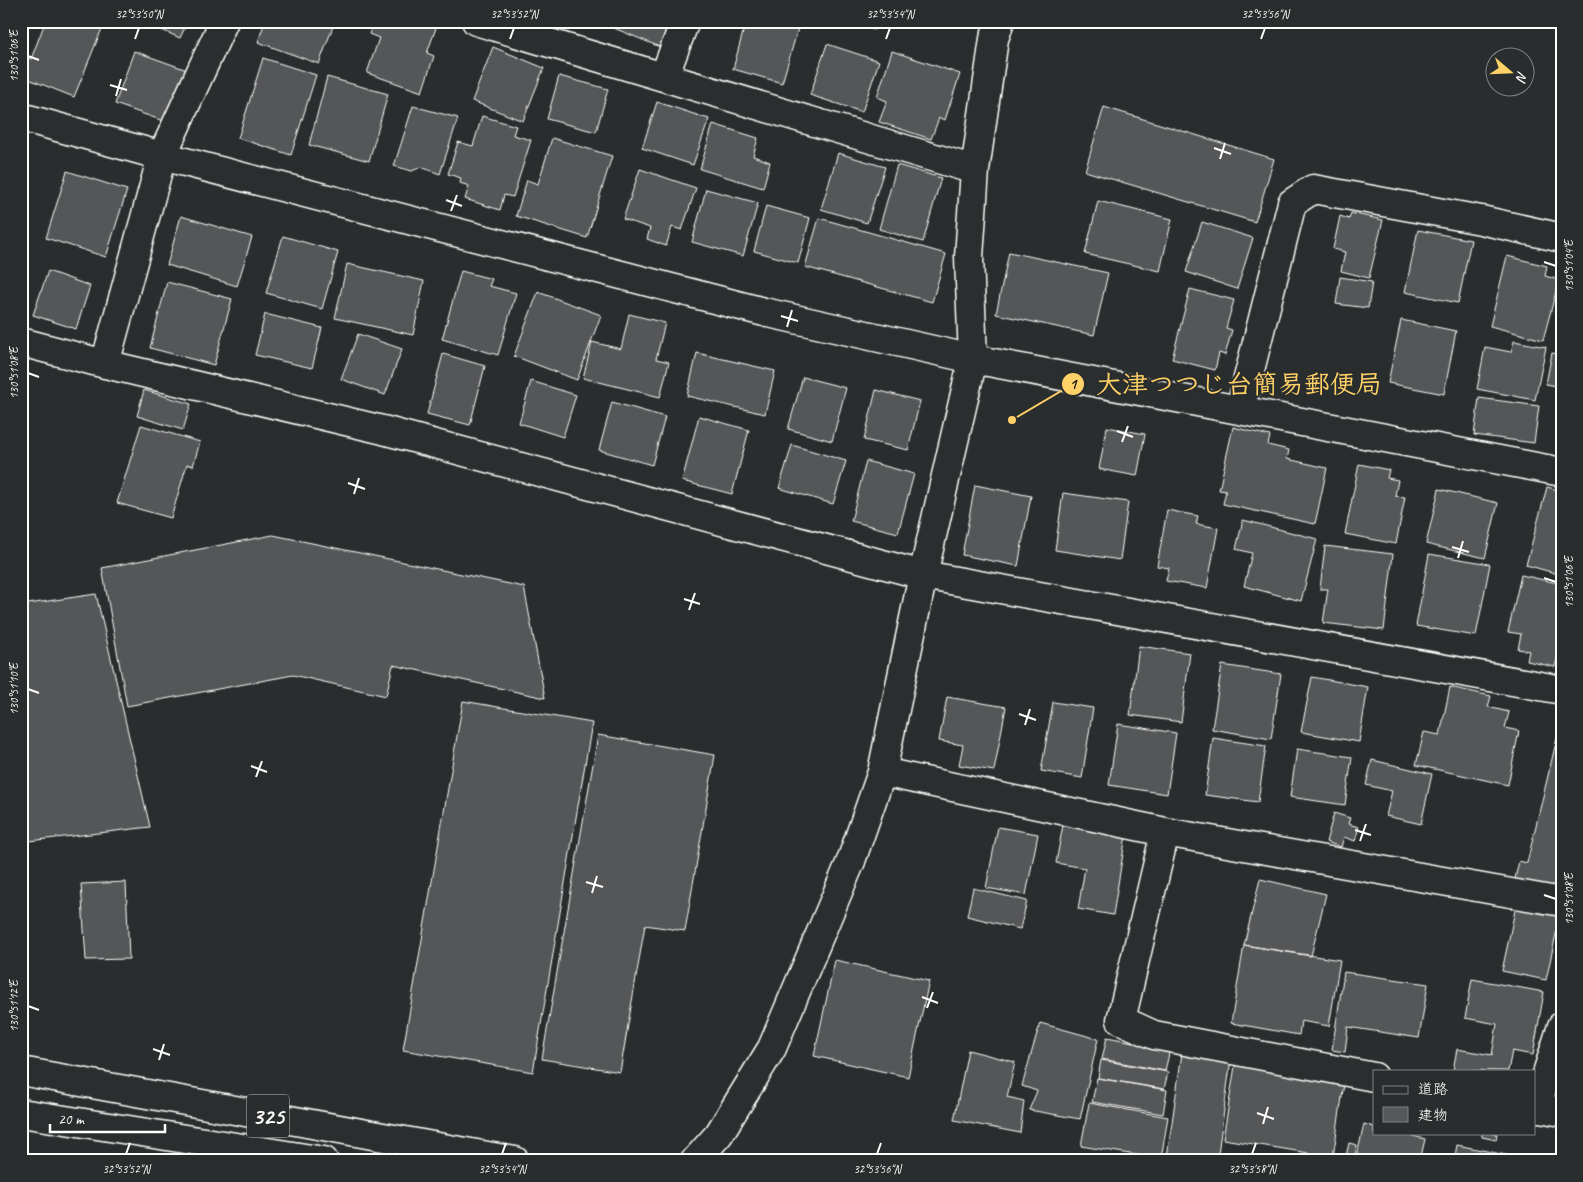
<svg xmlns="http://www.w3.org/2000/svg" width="1583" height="1182" viewBox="0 0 1583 1182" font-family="Caveat,'Klee One',sans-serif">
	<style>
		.building { fill: #555758; stroke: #fff }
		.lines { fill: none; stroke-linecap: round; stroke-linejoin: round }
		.street-casing { stroke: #fff; stroke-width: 31 }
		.highway-casing { stroke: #fff; stroke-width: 31 }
		.street { stroke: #2a2d2e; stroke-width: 28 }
		.highway { stroke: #2a2d2e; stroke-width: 28 }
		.ticks { fill: none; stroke: #fff; stroke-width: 2 }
		.labels { text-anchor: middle; stroke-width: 4; stroke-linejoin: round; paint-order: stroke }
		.shield { fill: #2a2d2e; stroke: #bfc0c0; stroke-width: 1 }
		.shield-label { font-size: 24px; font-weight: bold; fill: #fff }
		.leader { fill: none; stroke: #ffd166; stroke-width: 2 }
		.callout-dot { fill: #ffd166; stroke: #2a2d2e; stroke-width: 2 }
		.mark-label { font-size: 15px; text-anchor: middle; font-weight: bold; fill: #111 }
		.callout-label { font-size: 26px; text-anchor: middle; font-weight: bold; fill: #ffd166; stroke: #2a2d2e; stroke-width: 4; stroke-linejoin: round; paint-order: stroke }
		.neatline { fill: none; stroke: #fff; stroke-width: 2 }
		.ticks-label { font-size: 12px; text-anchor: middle; fill: #fff }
	</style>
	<rect width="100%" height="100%" fill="#2a2d2e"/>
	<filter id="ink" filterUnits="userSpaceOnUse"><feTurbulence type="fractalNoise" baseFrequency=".02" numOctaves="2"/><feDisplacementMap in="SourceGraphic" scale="10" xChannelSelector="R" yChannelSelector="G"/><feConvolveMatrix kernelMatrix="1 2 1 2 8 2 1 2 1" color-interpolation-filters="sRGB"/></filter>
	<g filter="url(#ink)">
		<path class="building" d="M33,21h72l-31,76 -53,-21v-21l10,4 13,-34z
			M141,21h47l-8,17z
			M265,21h70l-16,43 -61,-22z
			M374,21h43l19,7 -9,25 7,3 -12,36 -55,-19 12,-35 -10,-4z
			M550,21h21l-3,7z
			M611,21h60l-11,26 -51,-21z
			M746,21h39l14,4 -17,58 -49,-14z
			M846,21h31l-3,9z
			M827,44l52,17 -17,51 -52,-17z
			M493,47l51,21 -21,53 -51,-20z
			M134,51l53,19 -18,53 -54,-19z
			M892,51l68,23 -15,46 -6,-2 -8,21 -52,-17 8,-21 -10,-4z
			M263,58l53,17 -25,80 -53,-17z
			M559,76l49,13 -12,43 -49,-13z
			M327,77l61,17 -19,67 -60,-16z
			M657,102l52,17 -16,46 -51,-17z
			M413,106l45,12 -18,56 -19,-7 -9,4 -18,-5z
			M1104,107l170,52 -19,63 -170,-51z
			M482,116l34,10 -3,9 18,5 -18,57 -9,-2 -4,15 -35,-11 4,-13 -9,-3 1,-5 -13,-4 10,-32 15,4z
			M713,124l45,14 -5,18 17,6 -7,26 -63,-19z
			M552,138l60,18 -25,82 -71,-22 11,-36 11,4z
			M838,153l47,14 -18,56 -46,-14z
			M897,165l44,13 -18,64 -44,-13z
			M640,169l56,19 -14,42 -10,-3 -6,19 -19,-7 3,-11 -27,-9z
			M67,171l60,19 -21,67 -60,-19z
			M706,189l52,14 -15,53 -51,-14z
			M1098,201l74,18 -12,52 -75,-17z
			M766,206l44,12 -12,45 -44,-12z
			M1351,213l32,7 -14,58 -28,-7 4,-19 -12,-3 7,-33 9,3z
			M181,216l71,21 -15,49 -70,-21z
			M819,218l127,36 -14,48 -127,-35z
			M1202,222l51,16 -16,51 -51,-17z
			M1418,230l53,10 -13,63 -53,-11z
			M283,236l55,16 -16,57 -56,-16z
			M1009,252l99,21 -14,62 -98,-21z
			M1507,256l40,10 -2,10 14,4 -16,60 -53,-14z
			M347,264l77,17 -11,54 -78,-17z
			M48,271l42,15 -14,43 -43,-14z
			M461,271l31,8 -3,7 27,7 -18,62 -56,-16z
			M1340,277l32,5 -4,26 -32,-4z
			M167,282l65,17 -18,66 -64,-17z
			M1190,289l44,11 -8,28 6,2 -7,25 -6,-2 -4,17 -43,-11z
			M538,292l63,23 -24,65 -63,-24z
			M265,314l57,14 -10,40 -57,-13z
			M629,314l36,9 -9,36 13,3 -9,35 -77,-19 9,-36 29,7z
			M1401,320l55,11 -12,63 -56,-11z
			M358,334l44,15 -17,46 -44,-16z
			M1514,341l32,6 -11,53 -58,-11 8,-42 26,5z
			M697,353l78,18 -10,43 -78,-18z
			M1552,353l10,2v32l-16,-3z
			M443,354l42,12 -15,59 -43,-11z
			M803,377l43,11 -14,53 -44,-12z
			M531,381l45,14 -13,42 -44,-14z
			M144,390l47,14 -8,26 -46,-14z
			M876,390l44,11 -12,49 -44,-10z
			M1479,398l60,8 -5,37 -60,-8z
			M612,402l53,15 -13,48 -53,-15z
			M699,416l50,14 -17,64 -50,-13z
			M141,425l59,17 -7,24 -6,-2 -16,54 -54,-15z
			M1107,427l38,7 -8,42 -38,-7z
			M1233,427l37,9 -2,9 21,5 -2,9 40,9 -12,56 -92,-20 3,-13 -7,-1z
			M792,445l54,16 -13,43 -54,-16z
			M866,461l48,13 -16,59 -47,-12z
			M1359,464l30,6 -2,8 11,2 -3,16 10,1 -9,47 -51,-10z
			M975,485l56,11 -13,70 -56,-11z
			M1547,487l15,4v84l-36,-10z
			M1439,489l59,14 -13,55 -59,-14z
			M1063,493l65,9 -8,58 -65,-10z
			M1167,510l31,6 -2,8 22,4 -11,60 -41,-7 3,-13 -12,-2z
			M1243,520l74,19 -16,62 -57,-15 8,-33 -16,-4z
			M273,535l251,52 21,111 -152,-33 -7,31 -93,-21 -166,31 -25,-138z
			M1325,546l68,8 -9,76 -61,-7 5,-34h-8z
			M1429,554l61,10 -14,72 -60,-10z
			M1521,575l41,9v54l-7,29 -28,-6 2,-10 -11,-2 3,-15 -13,-2z
			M96,594l54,233 -129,15v-237z
			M1139,646l51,7 -9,69 -51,-7z
			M1222,665l59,9 -10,65 -59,-10z
			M1312,677l56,10 -9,55 -58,-10z
			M1450,687l41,9 -3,11 21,5 -4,16 14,3 -11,54 -92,-20 8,-33 16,3z
			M947,697l59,10 -12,64 -35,-6 4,-20 -24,-4z
			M463,701l129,22 -59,349 -130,-22z
			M1053,702l40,6 -11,70 -41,-7z
			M1118,724l58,9 -9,61 -58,-9z
			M1558,734l4,1 -1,155 -46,-11 4,-18 8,2z
			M598,735l117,20 -30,176 -40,-6 -25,147 -78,-13z
			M1213,738l53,8 -8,56 -53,-7z
			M1297,749l55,8 -7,48 -55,-8z
			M1372,760l60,14 -11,50 -35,-8 6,-25 -26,-6z
			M1334,813l16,5 -2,6 11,3 -4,14 -11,-4 -3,10 -15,-5z
			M1064,819l63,10 -14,86 -35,-6 7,-41 -29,-5z
			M998,827l40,7 -12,61 -40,-7z
			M1260,879l66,15 -15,62 -67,-11z
			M126,882l3,77 -43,1 -5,-76z
			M973,888l54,13 -7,28 -53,-13z
			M1517,901l44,10 -15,69 -44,-9z
			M1244,945l96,15 -11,66 -28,-5 -2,14 -68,-12z
			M835,960l94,21 -21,96 -94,-21z
			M1344,972l84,12 -9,54 -71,-11 -3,25 -13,-2z
			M1472,979l72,13 -11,63 -21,-4 -4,20 -55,-1 4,-21 35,6 5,-31 -32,-6z
			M1040,1023l58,16 -18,80 -51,-9 8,-19 -15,-5z
			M1107,1037l63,12 -5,22 -63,-12z
			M968,1050l47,12 -8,35 17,4 -4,32 -66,-13z
			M1182,1053l49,6 -14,102h-23l-27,-4z
			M1101,1060l67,12 -4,17 -66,-11z
			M1236,1060l109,17 -12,80 -110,-18z
			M1097,1078l70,12 -4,24 -71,-12z
			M1089,1103l79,14 -7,42 -80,-13z
			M1364,1124l10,3v6h27l24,6 -5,22 -64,-1z
			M1482,1133h15l-1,7 -14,-3z
			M1349,1143l8,2 -3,16h-9z
			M1457,1145l59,12 -1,4h-61z"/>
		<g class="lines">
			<defs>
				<path id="street" d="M476,21l499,149
					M664,77l21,-56
					M21,117l141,39 602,156 209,47 589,113
					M21,342l84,22 278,66 540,145 639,115
					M105,364l57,-208 62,-135
					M1240,410l52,-207 21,-14 168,31 81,18
					M882,772l283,60 -44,188 33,15 220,42
					M1165,832l397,70
					M1534,1107l28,5
					M1536,1108l26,-82
					M695,1161l24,-27 53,-86 79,-187 31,-89 41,-197 50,-216 -4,-102 6,-87 19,-131 6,-18"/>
				<path id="highway" d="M21,1071l494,90
					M21,1113l303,48"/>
			</defs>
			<use href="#street" class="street-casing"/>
			<use href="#highway" class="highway-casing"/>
			<use href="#street" class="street"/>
			<use href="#highway" class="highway"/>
		</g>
	</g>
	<path class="ticks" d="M135,39l4,-11M510,39l4,-11M886,39l4,-11M1261,39l4,-11M28,56l11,4M110,85l17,5M116,96l5,-17M1214,148l17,6M1220,159l5,-16M446,200l16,6M451,211l6,-16M1544,262l12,4M781,316l17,5M787,327l5,-17M28,373l11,4M1117,431l16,6M1122,442l6,-16M348,483l17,6M354,494l5,-16M1452,547l17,5M1458,558l5,-17M1544,578l12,4M684,599l16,5M689,610l6,-17M28,689l11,4M1019,714l17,6M1025,725l5,-16M251,766l16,6M256,777l6,-16M1355,830l16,5M1360,841l6,-17M586,882l17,5M592,893l5,-17M1544,895l12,4M922,997l16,6M28,1006l11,4M927,1008l6,-16M153,1049l17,6M159,1060l5,-16M1257,1113l17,6M1263,1124l5,-17M126,1154l4,-11M502,1154l4,-11M877,1154l4,-11M1252,1154l4,-11"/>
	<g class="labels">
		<rect class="shield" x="247" y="1094.5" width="42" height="43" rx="4"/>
		<g class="shield-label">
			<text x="268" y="1124">325</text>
		</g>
	</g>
	<path class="leader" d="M1012 420L1073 384"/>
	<g class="callout-dot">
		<circle cx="1012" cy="420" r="5"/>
		<circle cx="1073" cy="384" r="12"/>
	</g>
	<g class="mark-label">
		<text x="1073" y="389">1</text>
	</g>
	<g class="callout-label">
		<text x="1239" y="393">大津つつじ台簡易郵便局</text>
	</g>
	<rect width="1583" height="1182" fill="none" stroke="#2a2d2e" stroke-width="55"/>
	<rect x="1373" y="1070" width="162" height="65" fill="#2a2d2e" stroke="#7f8182"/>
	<rect x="1383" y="1086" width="25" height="8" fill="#2a2d2e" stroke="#7f8182"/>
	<text x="1418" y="1094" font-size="15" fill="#ffffff">道路</text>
	<rect x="1383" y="1107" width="25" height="15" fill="#555758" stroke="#7f8182"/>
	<text x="1418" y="1120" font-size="15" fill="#ffffff">建物</text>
	<g transform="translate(1510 72) rotate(109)"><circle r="24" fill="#2a2d2e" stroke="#7f8182"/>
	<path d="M0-4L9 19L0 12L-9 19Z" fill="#ffd166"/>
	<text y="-8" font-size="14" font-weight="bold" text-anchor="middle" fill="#ffffff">N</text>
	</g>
	<path d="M50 1124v8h115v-8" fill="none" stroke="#ffffff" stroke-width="2.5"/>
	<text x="58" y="1124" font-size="15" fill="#ffffff" stroke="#2a2d2e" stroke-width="4" paint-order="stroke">20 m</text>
	<rect x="28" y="28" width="1528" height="1126" class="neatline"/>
	<g class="ticks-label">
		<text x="139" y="18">32°53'50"N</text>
		<text x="514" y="18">32°53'52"N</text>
		<text x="890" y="18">32°53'54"N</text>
		<text x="1265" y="18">32°53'56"N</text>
		<text transform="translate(14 56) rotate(-90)" y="4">130°51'06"E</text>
		<text transform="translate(1569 266) rotate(-90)" y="4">130°51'04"E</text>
		<text transform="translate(14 373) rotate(-90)" y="4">130°51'08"E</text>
		<text transform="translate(1569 582) rotate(-90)" y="4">130°51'06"E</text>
		<text transform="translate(14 689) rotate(-90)" y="4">130°51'10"E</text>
		<text transform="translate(1569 899) rotate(-90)" y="4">130°51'08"E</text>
		<text transform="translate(14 1006) rotate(-90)" y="4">130°51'12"E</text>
		<text x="126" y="1173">32°53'52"N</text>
		<text x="502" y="1173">32°53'54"N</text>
		<text x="877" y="1173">32°53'56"N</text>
		<text x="1252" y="1173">32°53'58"N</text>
	</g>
</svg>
